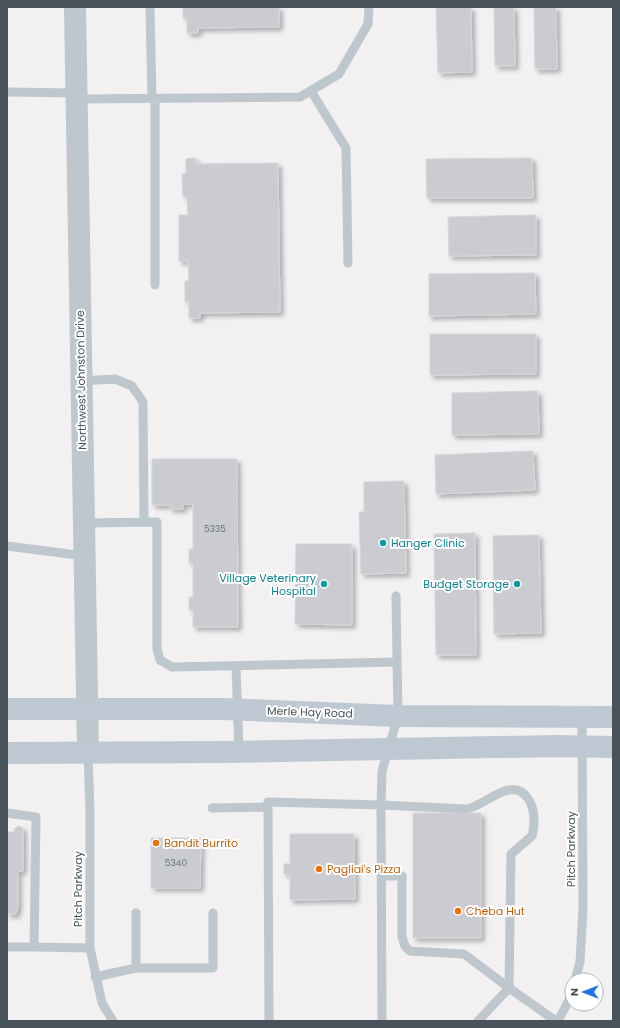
<svg xmlns="http://www.w3.org/2000/svg" width="620" height="1028" viewBox="0 0 620 1028" font-family="Poppins,sans-serif">
	<style>
		.building { fill: #caccd2; stroke: #d4d6db; filter: url(#shadow) }
		.lines { fill: none; stroke-linecap: round; stroke-linejoin: round }
		.service { stroke: #bec7ce; stroke-width: 9 }
		.tertiary { stroke: #bec7ce; stroke-width: 22 }
		.secondary { stroke: #bec8d3; stroke-width: 22 }
		.culture-dot { fill: #0f9aa8; stroke: #fff; stroke-width: 1.5 }
		.food-dot { fill: #e8710a; stroke: #fff; stroke-width: 1.5 }
		.labels { text-anchor: middle; stroke-width: 4; stroke-linejoin: round; paint-order: stroke }
		.number-label { font-size: 9px; fill: #68717a }
		.street-label { font-size: 11px; fill: #48535c; stroke: #fff }
		.culture-label { font-size: 11px; fill: #0d838f; stroke: #fff; text-anchor: end }
		.food-label { font-size: 11px; fill: #c56008; stroke: #fff; text-anchor: start }
	</style>
	<defs>
		<filter id="shadow"><feDropShadow dx="3.5" dy="3.5" stdDeviation="2" flood-color="#0004"/></filter>
	</defs>
	<rect width="100%" height="100%" fill="#f2f0f0"/>
	<path class="building" d="M183,7h96v20l-81,1v5h-11v-15h-4z
		M436,7h35l1,65 -34,1z
		M494,7h20l1,59h-20z
		M534,7h22l1,62h-22z
		M196,158v6l82,-1 2,149 -80,1v5h-11v-16h-4v-21h4l-1,-20h-9v-46h9l-1,-18h-4l-1,-23 4,-1v-14z
		M532,158l1,40h-106l-1,-39z
		M536,215v40l-87,1 -1,-39z
		M535,273l1,41 -107,2v-42z
		M430,334h106v40l-106,1z
		M538,391l1,43 -87,1v-42z
		M533,451l2,39 -99,4 -1,-39z
		M152,459h85l1,168h-45v-17h-4v-13h4v-34h-4v-14h4v-45h-10v5h-13v-4h-18z
		M404,481l2,92 -45,1 -2,-62h5v-30z
		M475,533l1,122h-40l-2,-121z
		M539,535l2,98 -47,1 -1,-98z
		M296,544h56v81l-57,-1z
		M413,813h68v125h-68z
		M19,826l4,2v43h-5v36l-2,7h-9v-82h7l1,-4z
		M290,834h64l1,65 -65,1v-26h-6v-10h6z
		M151,838h50l-1,50h-49z"/>
	<g class="lines">
		<path class="service" d="M150,7l2,91
			M311,91l35,57 2,115
			M7,92l69,1
			M155,98v187
			M77,99l223,-2 39,-23 29,-50 1,-17
			M81,381l34,-2 17,7 11,16 1,120
			M84,523l73,-1v127l3,11 12,7 225,-5
			M7,546l78,10
			M236,666l3,86
			M88,753l2,59v136l12,55 11,18
			M212,808l56,-1
			M7,813l29,4 -2,130h-27
			M381,876h21v61l3,9 5,5 54,3 45,34
			M136,913v55
			M34,947l56,1
			M95,977l41,-9h77v-55
			M575,980l5,-18 3,-53 -1,-192
			M269,1021l-1,-219 113,3 1,-34 16,-55 -2,-120
			M382,1021l-1,-216 86,4c20,-4 47,-37 63,-7 5,10 5,24 2,34l-21,18 -2,134
			M478,1021l31,-33 47,33
			M558,1021l11,-21 3,-11"/>
		<path class="tertiary" d="M75,7l13,746"/>
		<path class="secondary" d="M7,709h215l176,7 215,1
			M7,753l217,-1 333,-6 56,1"/>
	</g>
	<g class="culture-dot">
		<circle cx="383" cy="543" r="4"/>
		<circle cx="324" cy="584" r="4"/>
		<circle cx="517" cy="584" r="4"/>
	</g>
	<g class="food-dot">
		<circle cx="156" cy="843" r="4"/>
		<circle cx="319" cy="869" r="4"/>
		<circle cx="458" cy="911" r="4"/>
	</g>
	<g class="labels">
		<g class="number-label">
			<text x="215" y="532">5335</text>
			<text x="176" y="866">5340</text>
		</g>
		<g class="street-label">
			<text transform="translate(81 380) rotate(-91)" y="4">Northwest Johnston Drive</text>
			<text transform="translate(310 712) rotate(2)" y="4">Merle Hay Road</text>
			<text transform="translate(571 849) rotate(-90)" y="4">Pitch Parkway</text>
			<text transform="translate(78 889) rotate(-90)" y="4">Pitch Parkway</text>
		</g>
		<g class="culture-label">
			<text x="391" y="547" text-anchor="start">Hanger Clinic</text>
			<text x="316" y="582">Village Veterinary<tspan x="316" dy="13">Hospital</tspan></text>
			<text x="509" y="588">Budget Storage</text>
		</g>
		<g class="food-label">
			<text x="164" y="847">Bandit Burrito</text>
			<text x="327" y="873">Pagliai's Pizza</text>
			<text x="466" y="915">Cheba Hut</text>
		</g>
	</g>
	<rect width="620" height="1028" fill="none" stroke="#48535c" stroke-width="16"/>
	<g transform="translate(584 992) rotate(270)"><circle r="19" fill="#ffffff" stroke="#b6babe"/>
	<path d="M0-3L7 15L0 10L-7 15Z" fill="#2074dc"/>
	<text y="-6" font-size="11" font-weight="bold" text-anchor="middle" fill="#48535c">N</text>
	</g>
</svg>
